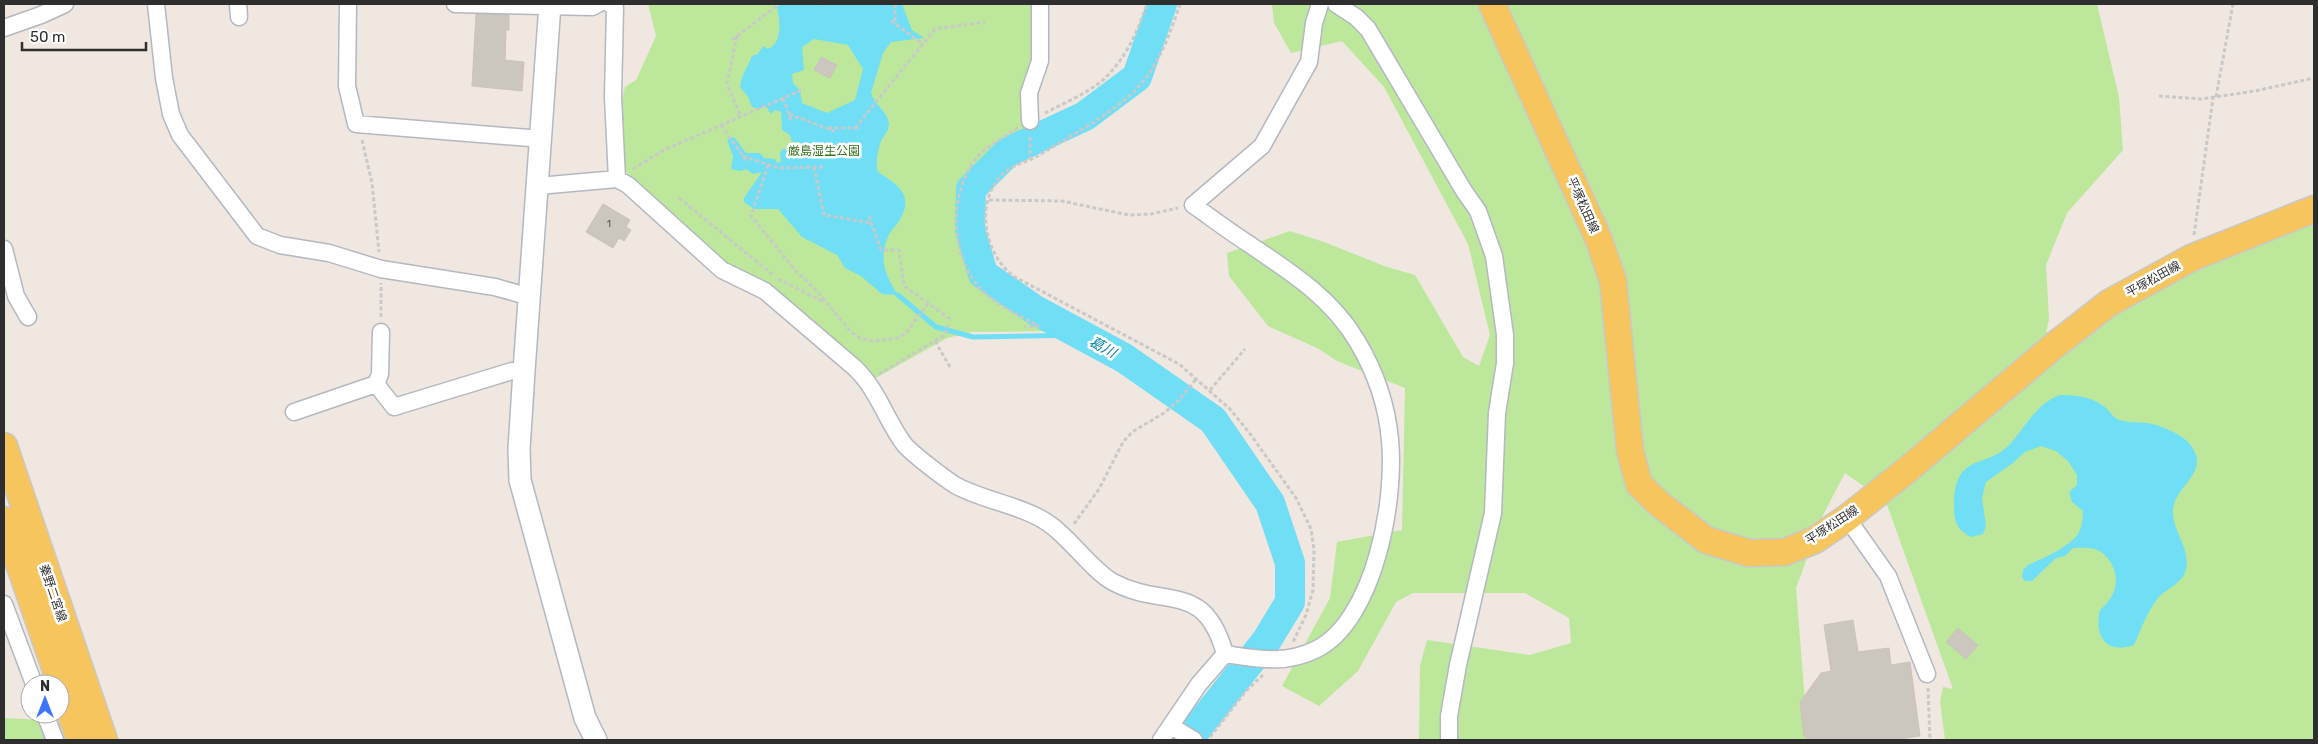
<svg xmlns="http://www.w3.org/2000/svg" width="2318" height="744" viewBox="0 0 2318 744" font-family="Rubik,'Noto Sans JP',sans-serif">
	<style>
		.green { fill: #bde89b }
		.water { fill: #70def5; fill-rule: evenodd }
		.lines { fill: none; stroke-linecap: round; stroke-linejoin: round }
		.stream { stroke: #70def5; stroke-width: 5 }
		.river { stroke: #70def5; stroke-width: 30 }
		.building { fill: #cbc6be; stroke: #ccc3b9 }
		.minor-casing { stroke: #b4b8c1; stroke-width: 19 }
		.tertiary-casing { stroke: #b4b8c1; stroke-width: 24 }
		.primary-casing { stroke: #c9c9c9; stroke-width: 29 }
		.path { stroke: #c9c9c9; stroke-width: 3; stroke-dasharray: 4 2.5; stroke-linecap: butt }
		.minor { stroke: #fff; stroke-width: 16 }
		.tertiary { stroke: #fff; stroke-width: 21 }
		.primary { stroke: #f7c55d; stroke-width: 26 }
		.labels { text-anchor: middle; stroke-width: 5; stroke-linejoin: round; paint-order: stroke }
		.number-label { font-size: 10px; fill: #555452 }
		.park-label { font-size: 12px; fill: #337118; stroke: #fff }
		.street-label { font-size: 12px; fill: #2e2e2e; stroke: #fff }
		.water-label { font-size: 14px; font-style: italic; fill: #0780a8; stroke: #fff }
	</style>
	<rect width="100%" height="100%" fill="#efe7e0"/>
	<path class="green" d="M648,4h385l3,54 -13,34 2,36c-11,8 -24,15 -34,24 -42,37 -38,108 1,144 15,13 42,24 60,35l-80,1 -25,6 -73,41 -144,-111 -107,-99v-44l-5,-7 7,-31 11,-7 20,-44z
		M1272,4h825l22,93 4,53 -56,63 -21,52 3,55 -3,12 41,-6 63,-39 164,-72v525h-369l-5,-39 3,-14 10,2 -67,-187 -41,-29 -22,42 -27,73 12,152h-389l1,-74 7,-26 103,15 41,-12 -2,-25 -44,-25h-112l-17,9 -38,69 -39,35 -37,-20 48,-88 7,-56 65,-12 3,-142 -68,-27 -20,-13 -49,-22 -39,-50 -2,-23 63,-22 34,11 63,25 28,8 48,82 16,9 11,-31 -22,-91 -84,-157 -42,-46 -51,12 -17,-30z
		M4,718l59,3 24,19h-83z"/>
	<path class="water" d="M779,4h123l10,26 12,8 -33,4 -8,11 -12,40c3,11 16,18 18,30 0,8 -5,12 -8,18 -3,9 -6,22 -3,31 20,13 37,23 21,49 -3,5 -9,10 -11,16 -10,22 -2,40 10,58l-16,-1 -21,-18 -16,-8 -8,-13 -35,-18 -24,-28h-24l-10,-7v-4l18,-26 -9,2 -7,-5 -5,2 -10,-2 2,-13 -6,-16 7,-3 12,16h14l4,5 11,1 2,4 4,-2 -1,-8 3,-4 10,2 7,-6v-3h-8l-2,-7 -8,-5 -1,-18 -6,-2 -4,4 -5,-8 -8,3 -6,-2 -4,-10 -8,-10c1,-12 8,-20 12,-31l6,-2 5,-8 5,3c15,-6 12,-29 9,-41zM814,39l34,6 15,24 -8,31 -28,13 -25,-10 -2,-13 -7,-7 -1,-9 12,-4 -2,-23z
		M2060,395c17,0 33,2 46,13 4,3 7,9 11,11 10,4 20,3 30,4 13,2 32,10 41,19 26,29 -12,42 -15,67 -2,22 20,41 12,63 -4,12 -19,17 -27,26 -11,14 -17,31 -24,47 -29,10 -40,-10 -34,-35 15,-13 21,-29 11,-47 -3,-5 -8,-11 -14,-13 -7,-3 -17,-2 -24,-2l-8,8 -9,2 -24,23h-7l-3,-4 1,-7 5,-5c16,-7 40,-17 50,-31 4,-6 5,-16 5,-23l-11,-9 -3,-10 8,-7v-10l-9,-14 -12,-10 -15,-5 -16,6 -12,11 -27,19 -4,16 4,28 -3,8 -12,3c-12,-6 -17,-14 -17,-27 -1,-61 31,-38 57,-67 16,-18 25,-39 49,-48z"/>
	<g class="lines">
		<path class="stream" d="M898,295l38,32 37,10 107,-2"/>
		<path class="river" d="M1162,4l-25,73 -52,39 -77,36 -37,37 -1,40 13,45 52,36 89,48 89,62 57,83 20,60v39l-23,38 -79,100"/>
	</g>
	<path class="building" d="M476,14l33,1v15h-3l-1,30 19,2 -2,29 -50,-5z
		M821,57l16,8 -7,13 -16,-8z
		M603,204l27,16 -4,7 5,3 -7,11 -5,-3 -6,10 -27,-16z
		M1853,620l5,32 31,-4 2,17 19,-3 10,74 -27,4h-83l-6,-4 -4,-34 21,-29 10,-2 -7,-46z
		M1958,628l20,17 -12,14 -20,-17z"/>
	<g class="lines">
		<defs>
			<path id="minor" d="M156,4l8,74 7,36 9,21 77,101 23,9 49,8 52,16 114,18 35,10
				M238,4l1,13
				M348,4l-1,82 9,38 186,15
				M455,4l137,3 6,-3
				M610,4l5,4 -2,89 4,82
				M1336,4l20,13 12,12 96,162 14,20 16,45 11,79v28l-8,50 -4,100 -35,152 -9,51v24
				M4,28l37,-13 24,-11
				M1030,121l-1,-28 11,-32v-57
				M538,186l79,-7 11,6 94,85 43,21 90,77c23,22 31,52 49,76 7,9 40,34 51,41 28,16 72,21 97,41 19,14 42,46 61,56 52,28 91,-3 112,72
				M4,249l12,47 12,21
				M376,384l18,23 118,-36h12
				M376,384l4,-10 1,-42
				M294,412l82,-28
				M1847,518l41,58 39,98
				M4,604l30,80
				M1225,654c34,5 60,11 92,-5 58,-30 79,-150 73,-209 -3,-34 -15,-69 -33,-99 -26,-44 -67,-69 -108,-97 -19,-12 -37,-26 -56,-39l69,-59 47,-84 5,-39 6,-19
				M45,714l10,26
				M1171,726l23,14
				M1161,740l38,-56 26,-30"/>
			<path id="tertiary" d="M550,4l-26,367 -5,78 1,31 65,238 11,22"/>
			<path id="primary" d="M1492,4l107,236 14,41 17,170 9,33 18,18 49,38 43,13 36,-1 30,-12 32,-22 60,-48 148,-125 54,-42 82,-45 123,-49
				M4,446l100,294
				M4,520l76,220"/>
		</defs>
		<use href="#minor" class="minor-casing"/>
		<use href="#tertiary" class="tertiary-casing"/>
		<use href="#primary" class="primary-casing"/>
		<path class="path" d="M895,4v20
			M1180,4c-11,33 -24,69 -51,92 -25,22 -65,44 -93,61 -10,5 -23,8 -31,15 -32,28 -21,81 8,104l166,88 51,45 21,26 45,63 15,31 3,21 -1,40 -7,25 -13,27
			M822,5l2,-1
			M891,21l32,23
			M737,36l-10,48 14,33
			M732,40l47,-36
			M2159,96l42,3 54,-8 59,-13
			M2216,97l17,-93
			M783,98l9,25
			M1045,113c19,-10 41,-19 58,-33 22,-20 35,-49 44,-76
			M789,114l45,17
			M721,125l27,38
			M828,128h33
			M855,128l80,-99 50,-7
			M1018,128c-14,9 -32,18 -43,32 -26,35 -25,92 3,126 15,18 40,28 60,40l-14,1
			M1030,137v23
			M362,140l10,43 7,69
			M743,156l35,12 47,-1
			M768,165l-17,51 45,55 19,18 36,43 9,6 13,3 25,-3 8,-5 22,-30
			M814,167l10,48 47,8
			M633,169l31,-19 140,-61
			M679,198l94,77
			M989,200l73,1 67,14 22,-1 27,-6
			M869,216l12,34h18l5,36 46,33
			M2194,235l19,-137
			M778,279l46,23
			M381,317v-34
			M935,341l15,26
			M879,374l66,-39 3,-10
			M1210,390l35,-41
			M1074,524l25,-35 24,-47 9,-10 32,-19 14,-12 19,-23
			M1928,688l2,52
			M1210,737l36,-46 17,-16"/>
		<use href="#minor" class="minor"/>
		<use href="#tertiary" class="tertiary"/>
		<use href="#primary" class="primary"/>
	</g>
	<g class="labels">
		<g class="number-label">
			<text x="609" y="227">1</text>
		</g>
		<g class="park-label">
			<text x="824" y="155">厳島湿生公園</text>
		</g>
		<g class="street-label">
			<text transform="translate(1583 205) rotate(66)" y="4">平塚松田線</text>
			<text transform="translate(2153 279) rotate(-29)" y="4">平塚松田線</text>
			<text transform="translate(1832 525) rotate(-33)" y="4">平塚松田線</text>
			<text transform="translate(53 593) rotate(71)" y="4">秦野二宮線</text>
		</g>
		<g class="water-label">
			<text transform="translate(1103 347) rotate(29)" y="5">葛川</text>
		</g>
	</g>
	<rect width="2318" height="744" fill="none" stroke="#2e2e2e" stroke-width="10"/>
	<g transform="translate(45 699)"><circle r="24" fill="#ffffff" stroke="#ababab"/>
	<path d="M0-4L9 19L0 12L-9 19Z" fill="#3e74ff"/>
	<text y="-8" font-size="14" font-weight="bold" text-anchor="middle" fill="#2e2e2e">N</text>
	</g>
	<path d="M22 42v8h124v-8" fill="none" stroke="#2e2e2e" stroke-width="2.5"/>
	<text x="30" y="42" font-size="15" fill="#2e2e2e" stroke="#ffffff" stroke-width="4" paint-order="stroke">50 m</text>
</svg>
